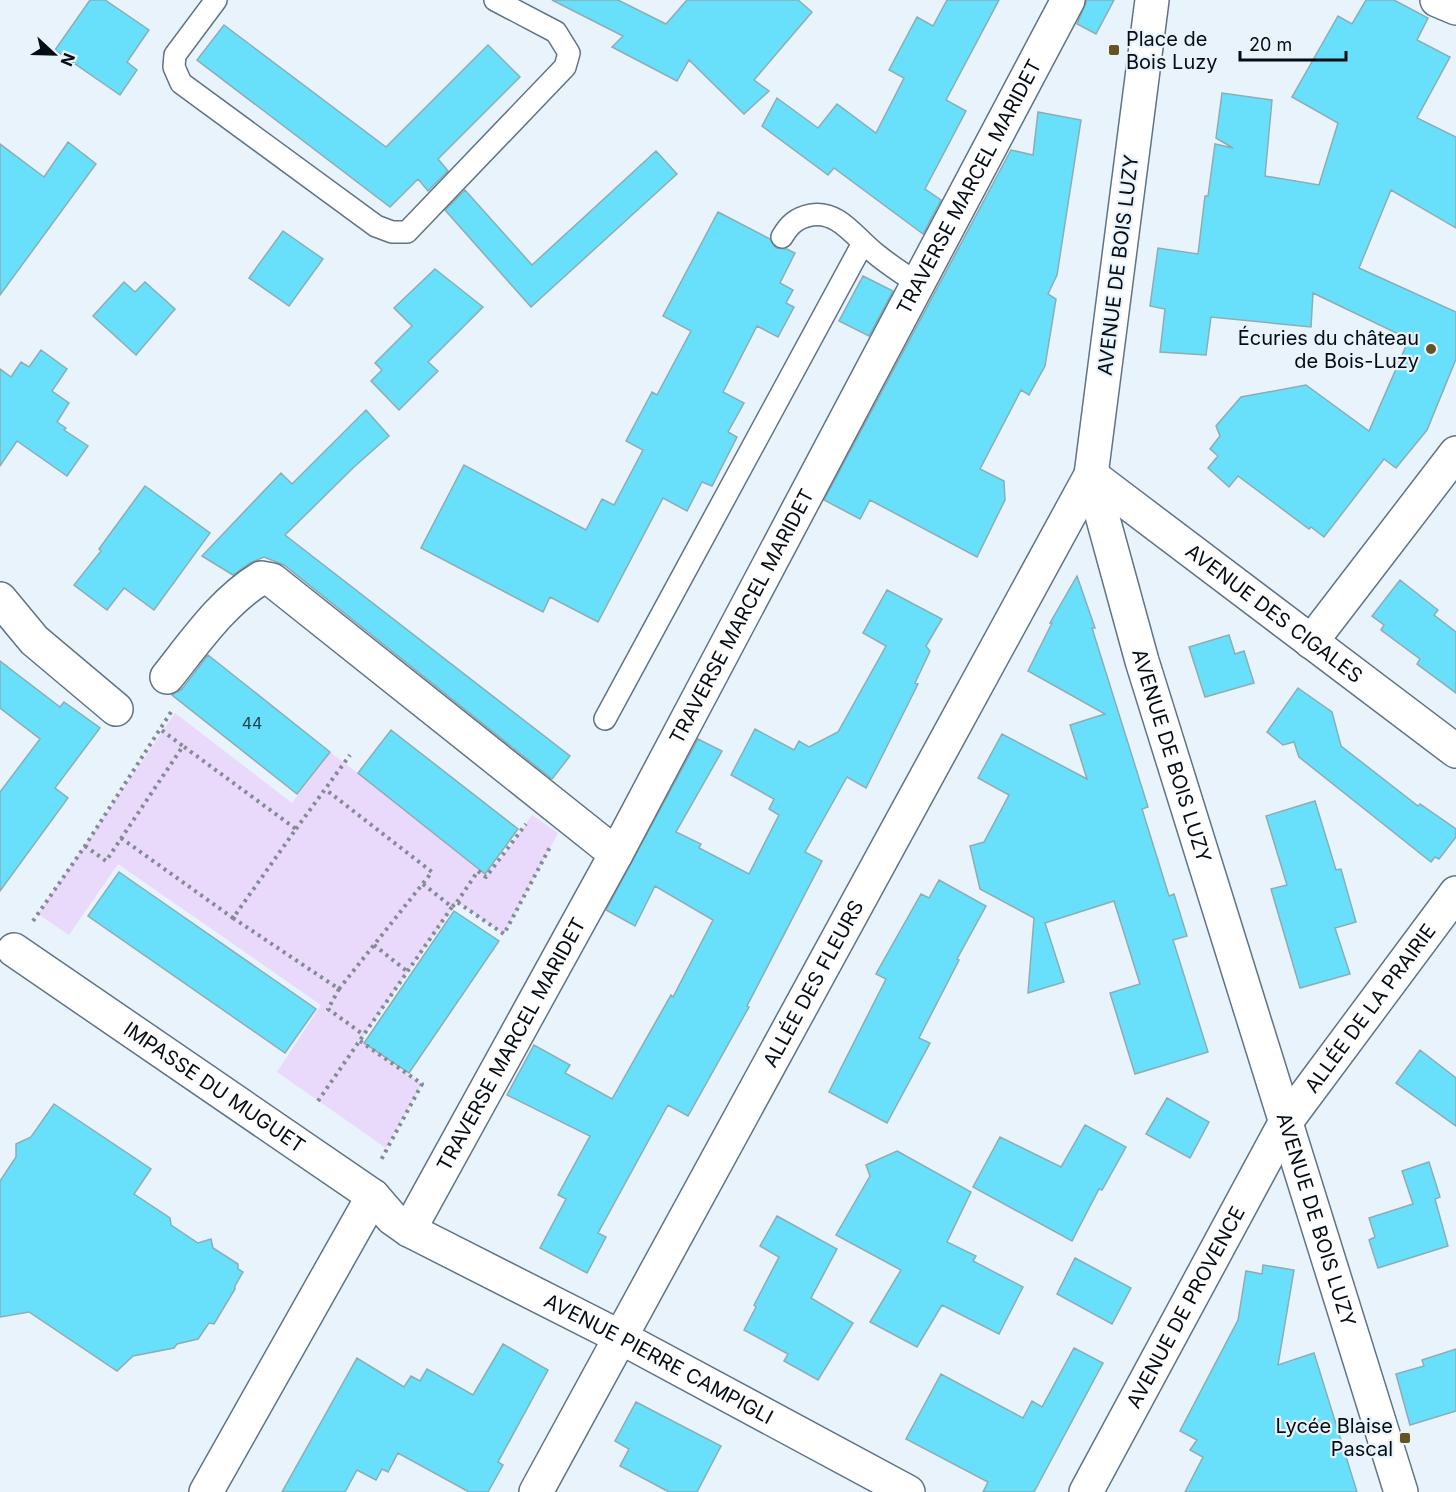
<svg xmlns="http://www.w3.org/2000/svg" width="1456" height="1492" viewBox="0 0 1456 1492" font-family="Inter,sans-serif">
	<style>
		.green { fill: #e9d9fb }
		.building { fill: #68e0fb; stroke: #8badb5; stroke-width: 1.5 }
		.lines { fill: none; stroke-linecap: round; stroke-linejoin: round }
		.service-casing { stroke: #5f7487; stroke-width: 24 }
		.minor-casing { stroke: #5f7487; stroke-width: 36 }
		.path { stroke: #838c94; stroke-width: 4; stroke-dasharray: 3 4.5; stroke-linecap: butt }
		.service { stroke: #fff; stroke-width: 21 }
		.minor { stroke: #fff; stroke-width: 33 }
		.poi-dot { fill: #655422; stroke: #e9f3fc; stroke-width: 2 }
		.labels { text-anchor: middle; stroke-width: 4.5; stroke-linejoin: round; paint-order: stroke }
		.number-label { font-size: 16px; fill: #1e424e }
		.poi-label { font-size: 20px; fill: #050d14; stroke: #e9f3fc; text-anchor: end }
		.street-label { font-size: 20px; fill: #050d14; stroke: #e9f3fc }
	</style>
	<rect width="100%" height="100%" fill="#e9f3fc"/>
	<path class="green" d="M175,713l117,90 38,-51 157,120 23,-25 22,-32 26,18 -54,101 -47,-32 -97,139 62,43 -36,64 -109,-76 44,-67 -203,-141 -49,71 -31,-21z"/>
	<path class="building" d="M90,0h15l44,30 -22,32 10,8 -17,25 -65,-45z
		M552,0h66l48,24 21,-24h111l14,12 -58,68 15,11 -25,23 -55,-54 -12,21 -65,-34 11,-11z
		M947,0h52l-53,100 20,11 -41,78 16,11 -18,34 -89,-66 -6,7 -66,-49 15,-28 41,30 19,-24 39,29 28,-55 -15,-8 28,-53 16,9z
		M1087,0h27l-18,34 -19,-10z
		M1366,0h28l34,18 -11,22 33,17 -33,61 39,19v91l-65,-38 -32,78 97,44v47l-29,71 -31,38 -12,-9 -60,78 -13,-10 -2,2 -71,-53 -9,11 -21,-19 10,-12 -8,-7 10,-13 -4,-10 25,-29 65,-12 63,46 40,-92 -96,-46 -2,34 -100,-10 -5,38 -46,-3 5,-43 -15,-3 8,-58 40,6 7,-58h3l7,-52 18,4 -17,-10 6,-45 50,7 -7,76 54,9 19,-62 -46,-26 46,-81 14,8z
		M224,25l162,122 102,-102 32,32 -82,82 10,12 -20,20 -10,-12 -28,28 -193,-147z
		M1038,112l43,8 -24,155 -9,19 8,5 -11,67 -16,29 -8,-5 -41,79 24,12 1,19 -28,57 -107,-57 -10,19 -36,-19 187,-350 22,5z
		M68,142l28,22 -96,131v-151l44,33z
		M656,151l21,23 -146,133 -86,-97 20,-20 67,75z
		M718,212l52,27 6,9 11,1 8,4 -15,30 13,7 -7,13 8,4 -16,30 -21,-11 -34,66 21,11 -16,29 9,5 -25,49 -10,-4 -15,29 -24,-13 -65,124 -48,-25 -7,15 -122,-64 43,-83 122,65 16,-31 12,6 29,-55 -17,-9 26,-49 5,3 34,-64 -28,-15z
		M283,231l40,28 -34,47 -40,-28z
		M435,269l48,38 -55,55 10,9 -39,39 -28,-29 11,-11 -7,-7 37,-37 -18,-18z
		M863,276l30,15 -24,45 -30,-15z
		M124,282l11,10 10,-10 30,27 -39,46 -43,-39z
		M41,350l26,19 -15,22 17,12 -12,19 9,6 -2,2 24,16 -21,30 -50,-35 -17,25v-97l11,8 10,-15 8,5z
		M366,410l23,26 -35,31 -69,68 285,221 -18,23 -268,-214 -20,-8 -14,6 -17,12 -31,-19 79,-83 11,11z
		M145,486l65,47 -56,77 -30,-22 -17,22 -33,-25 27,-34 -2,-2z
		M1077,576l18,52h-3l56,179 -6,2 27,87 5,-2 13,42 -14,4 35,112 -73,22 -25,-81 30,-9 -26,-83 -69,22 19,59 -36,11 6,-75 -54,-29 -10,-43 14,-4 25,-47 -31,-17 24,-44 85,45 -17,-54 35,-11 -77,-43 24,-48h-2z
		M1400,580l38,30 -4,5 22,17v61l-39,-29 3,-5 -39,-29 3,-5 -12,-9z
		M887,590l55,29 -16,27 4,5 -15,32 3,1 -52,104 -19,-11 -42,75 17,9 -75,145 2,1 -61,109 -20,-11 -70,128 8,4 -19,36 -47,-25 26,-49 -8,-4 32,-59 -83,-41 27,-50 36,20 -5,8 47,26 59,-104 2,2 40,-77 -58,-34 -20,40 -29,-16 92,-171 24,12 -46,81 25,12 -2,4 50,26 30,-59 -10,-6 5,-10 -43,-24 24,-46 39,21 5,-9 10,6 29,-15 48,-86 -23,-13z
		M1229,635l6,19 9,-3 10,32 -49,14 -16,-50z
		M208,655l122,97 -33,42 -125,-99 10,-6z
		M0,661l60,46 4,-5 36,26 -45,60 13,10 -68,93v-99l40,-53 -40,-31z
		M1298,688l34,24 9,34 77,60 2,-2 36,25v8l-17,22 -4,-2 -4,5 -132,-105 -5,-15 -11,3 -16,-13z
		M391,730l127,99 -33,45 -127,-101z
		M1315,801l21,69 5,-1 15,53 -21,6 15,46 -50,14 -29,-99 16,-4 -21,-69z
		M119,872l197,137 -31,44 -197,-137z
		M939,880l47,26 -29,53 2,1 -40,78 11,5 -43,80 -58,-31 57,-113 -10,-5 45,-80 8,4z
		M454,911l45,30 -90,132 -45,-30z
		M1420,1050l36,28v48l-60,-43z
		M1167,1098l42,24 -19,36 -44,-24z
		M54,1104l97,65 -17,25 36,24 1,7 27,18 13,-4 2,9 25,16v5l5,3 -8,14v3l-21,35 -5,-1 -11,16 -21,5 -3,4 -41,8 -16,15 -88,-59 -29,5v-136l16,-24v-13l15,-7z
		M1085,1125l41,22 -24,43 -3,-1 -27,52 -99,-54 27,-50 61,30z
		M897,1151l74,41 -24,50 29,14 -3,5 50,26 -24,47 -57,-29 -25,42 -47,-25 31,-52 -65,-35 34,-59 -4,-11z
		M1429,1162l11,35 -5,2 13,47 -70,22 -9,-28 6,-3 -6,-19 44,-14 -11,-33z
		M777,1216l60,33 -26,49 42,25 -35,57 -34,-19 4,-7 -44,-24 12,-23 -2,-2 25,-48 -19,-11z
		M1075,1258l56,30 -19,36 -55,-30z
		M1263,1265l31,5 -16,95 36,-12 43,139h-172l18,-35 -13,-7 7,-10 -17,-9 58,-111 8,-49 16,3z
		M503,1344l45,26 -50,92 5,3 -15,27h-19l-71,-39 -10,19 -6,-3 -6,11 -19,-10 -12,22h-63l75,-134 47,29 7,-11 9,5 7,-12 46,26z
		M1074,1348l29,15 -69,129h-51l5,-10 -82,-43 35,-65 82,44 9,-17 10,6z
		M1456,1349v62l-46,14 -14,-51 28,-8 -2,-6z
		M636,1402l85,44 -24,46h-28l-49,-26 9,-17 -14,-8z"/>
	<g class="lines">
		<defs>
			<path id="service" d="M216,0l-41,55 -1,12 7,16 195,143 16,6h15l158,-165 4,-14 -13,-21 -61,-32
				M782,237c7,-12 14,-19 29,-22 28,-5 44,23 65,39 13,11 28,20 42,30
				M605,719l258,-476"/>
			<g id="minor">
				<path id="s1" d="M1152,0l-61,475 51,186 259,831"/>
				<path d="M1437,0l19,8"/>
				<path d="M0,599l34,41 82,69"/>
				<path d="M1311,642l145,-189"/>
				<path d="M167,677c28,-35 56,-76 94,-99l11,2 344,274"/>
				<path id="s2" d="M14,950l359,246 19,22 17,12 211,107 288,155"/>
				<path id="s3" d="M409,1230l207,-376 452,-854"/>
				<path d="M206,1492l167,-296"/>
				<path id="s4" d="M536,1492l555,-1017 365,276"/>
				<path id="s5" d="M1086,1492l199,-369 171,-230"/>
			</g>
		</defs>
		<use href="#service" class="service-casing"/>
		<use href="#minor" class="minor-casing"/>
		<path class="path" d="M296,829l54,-74
			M121,838l112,80 63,-89 -113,-83
			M85,846l21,15 77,-115 -23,-17
			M423,884l29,23 5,-5 47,32 46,-87
			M457,902l21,-31 8,6 40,-53
			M233,918l106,71 93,-117 -107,-83
			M33,921l52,-75 86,-134
			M374,945l34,27
			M339,989l-11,20 36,26
			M360,1041l62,43 -41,76
			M318,1101l134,-194"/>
		<use href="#service" class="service"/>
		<use href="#minor" class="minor"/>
	</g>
	<g class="poi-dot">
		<rect x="1108" y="44" width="12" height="12" rx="3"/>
		<circle cx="1431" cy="349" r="6"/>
		<rect x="1399" y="1432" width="12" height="12" rx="3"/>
	</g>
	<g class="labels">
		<g class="number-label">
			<text x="252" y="729">44</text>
		</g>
		<g class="poi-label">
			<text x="1126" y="46" text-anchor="start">Place de<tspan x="1126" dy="23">Bois Luzy</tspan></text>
			<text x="1419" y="345">Écuries du château<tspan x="1419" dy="23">de Bois-Luzy</tspan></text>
			<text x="1393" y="1433">Lycée Blaise<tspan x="1393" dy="23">Pascal</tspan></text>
		</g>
		<g class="street-label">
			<text dy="7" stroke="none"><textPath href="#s3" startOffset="1184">TRAVERSE MARCEL MARIDET</textPath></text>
			<text transform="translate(1118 265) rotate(-83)" y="7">AVENUE DE BOIS LUZY</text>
			<text dy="7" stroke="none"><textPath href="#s4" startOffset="1388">AVENUE DES CIGALES</textPath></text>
			<text dy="7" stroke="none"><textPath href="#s3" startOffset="698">TRAVERSE MARCEL MARIDET</textPath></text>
			<text dy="7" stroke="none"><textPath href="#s1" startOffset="771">AVENUE DE BOIS LUZY</textPath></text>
			<text dy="7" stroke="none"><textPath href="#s4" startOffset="579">ALLÉE DES FLEURS</textPath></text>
			<text dy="7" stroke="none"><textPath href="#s5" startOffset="562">ALLÉE DE LA PRAIRIE</textPath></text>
			<text dy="7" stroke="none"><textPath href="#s3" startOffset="212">TRAVERSE MARCEL MARIDET</textPath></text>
			<text dy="7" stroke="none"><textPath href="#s2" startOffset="243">IMPASSE DU MUGUET</textPath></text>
			<text dy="7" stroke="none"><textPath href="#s1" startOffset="1257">AVENUE DE BOIS LUZY</textPath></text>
			<text dy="7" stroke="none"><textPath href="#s5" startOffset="210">AVENUE DE PROVENCE</textPath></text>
			<text dy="7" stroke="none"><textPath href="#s2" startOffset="766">AVENUE PIERRE CAMPIGLI</textPath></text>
		</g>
	</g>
	<g transform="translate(54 54) rotate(112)" stroke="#e9f3fc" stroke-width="4.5" paint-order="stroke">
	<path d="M0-4.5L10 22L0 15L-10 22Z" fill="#050d14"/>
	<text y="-9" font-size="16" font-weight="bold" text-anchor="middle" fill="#050d14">N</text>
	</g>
	<path d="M1240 51v9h106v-9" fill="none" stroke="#050d14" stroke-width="3"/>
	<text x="1249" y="51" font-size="18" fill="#050d14" stroke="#e9f3fc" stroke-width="4.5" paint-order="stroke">20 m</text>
</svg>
